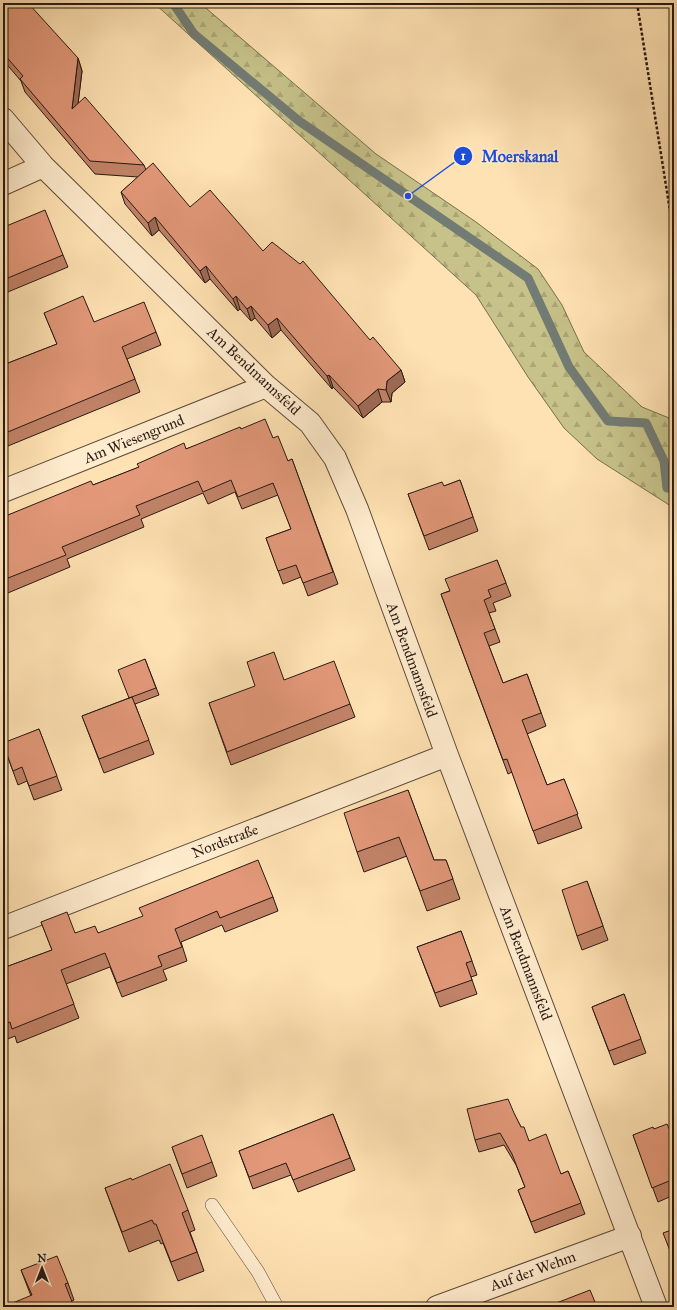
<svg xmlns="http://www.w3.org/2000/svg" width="677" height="1310" viewBox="0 0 677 1310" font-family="'IM FELL Great Primer',serif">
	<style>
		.forest { fill: url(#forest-firs); stroke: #776e4e }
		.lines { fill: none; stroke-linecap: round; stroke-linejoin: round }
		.stream { stroke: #727b74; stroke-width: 9 }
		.service-casing { stroke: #5e4b3b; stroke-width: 14 }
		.minor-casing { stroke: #5e4b3b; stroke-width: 24 }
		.path { stroke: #281913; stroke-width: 2.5; stroke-dasharray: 3 2; stroke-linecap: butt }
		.service { stroke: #ffecce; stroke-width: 13 }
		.minor { stroke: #ffecce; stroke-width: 22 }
		.wall { fill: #c28368; stroke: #281913 }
		.shaded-wall { fill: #9e6a55; stroke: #281913 }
		.building { fill: #e29879; stroke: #281913 }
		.labels { text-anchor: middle; stroke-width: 3; stroke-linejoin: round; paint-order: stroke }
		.street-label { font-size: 15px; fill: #281913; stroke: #ffecce }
		.leader { fill: none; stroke: #1d4ed8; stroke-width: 1.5 }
		.callout-dot { fill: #1d4ed8; stroke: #ffecce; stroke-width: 1.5 }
		.mark-label { font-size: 12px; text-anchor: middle; font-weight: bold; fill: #fff }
		.callout-label { font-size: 16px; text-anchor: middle; font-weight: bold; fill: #1d4ed8; stroke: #ffecce; stroke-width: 3; stroke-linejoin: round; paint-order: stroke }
	</style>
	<defs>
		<pattern id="forest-firs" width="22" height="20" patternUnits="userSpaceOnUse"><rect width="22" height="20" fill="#c6c289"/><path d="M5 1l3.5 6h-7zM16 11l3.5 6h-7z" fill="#aaa675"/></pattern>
	</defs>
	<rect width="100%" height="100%" fill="#ffe2b3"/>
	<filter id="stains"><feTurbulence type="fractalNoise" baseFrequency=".005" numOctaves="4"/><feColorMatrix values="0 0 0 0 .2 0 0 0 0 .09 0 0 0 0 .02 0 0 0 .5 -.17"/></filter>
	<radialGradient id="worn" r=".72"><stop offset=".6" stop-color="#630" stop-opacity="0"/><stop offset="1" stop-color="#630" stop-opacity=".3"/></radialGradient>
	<path class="forest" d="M154,3h46l176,151 100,68 62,47 24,36 22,47 58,55 32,13v88l-77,-49 -33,-31 -36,-51 -52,-82z"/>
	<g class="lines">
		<path class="stream" d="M173,3l21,31 105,87 229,157 41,89 39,54 38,2 18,38 3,27 7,-3"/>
		<defs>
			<path id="service" d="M212,1205l46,67 19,35"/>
			<path id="minor" d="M3,119l40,47 223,220 44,37 25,35 22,51 90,246 209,552
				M3,184l40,-18
				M3,491l263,-105
				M3,928l444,-173
				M437,1307l193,-71"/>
		</defs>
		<use href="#service" class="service-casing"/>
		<use href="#minor" class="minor-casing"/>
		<path class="path" d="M637,3l37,233"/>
		<use href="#service" class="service"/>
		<use href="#minor" class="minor"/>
	</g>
	<path class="wall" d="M3,3l75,55 4,13 -4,32 66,62 2,5 44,37 73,44 107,89 31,30 4,12 -13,11 -1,9h-9l-19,16 -30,-31 -1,2 -51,-59 -9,8 -17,-20 -4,3 -11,-12 -2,2 -28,-32 -5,4 -46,-53 -7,6 -27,-32 -4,-12 17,-15 -43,-3 -70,-82 -4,-11 -18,-21z
		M3,224l1,3 59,28 5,12 -65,27z
		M44,313l50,9 62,10 5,13 -34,14 13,33 -137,56v-83l54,-21z
		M241,429l32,9 15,23 4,-2 46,125 -30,12 -7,-19 -18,7 -17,-46 25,-9 -13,-34 -36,14 -7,-17 -27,12 -5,-11 -62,26 3,8 -77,32 3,8 -67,28v-78l90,-32 93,-36z
		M460,480l18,51 -49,19 -21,-56 36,-8z
		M497,560l14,36 -18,7 3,8 -7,2 11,29 -11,4 14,37 24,-9 19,52 -19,8 20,51 17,-6 18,49 -44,16 -26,-72 -4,2 -67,-180 8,-3z
		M145,659l14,36 -24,9 19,50 -50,19 -22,-57 47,-18z
		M284,680l66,24 5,13 -124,48 -22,-62z
		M39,729l23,61 -28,10 -7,-19 -9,4 -15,-41z
		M408,790l26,70h12l14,39 -33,12 -20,-55 -43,16 -7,-20z
		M587,881l21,59 -26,10 -5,-14z
		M273,897l5,14 -53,21 -3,-7 -41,17 6,19 -24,9 4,10 -45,17 -12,-30 -44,17 13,34 -62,25 -2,-7 -12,5v-73l49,-18 -11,-28 34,11h23z
		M461,931l16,44 -6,2 6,17 -37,13 -23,-60z
		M624,994l22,59 -32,12 -22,-58z
		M333,1114l22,56 -57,22 -7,-17 -38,14 -14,-38z
		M514,1114l7,13 8,14 32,33 7,-3 17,43 -50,19 -17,-43 7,-3 -9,-22 -12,-20 -25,7 -4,-12z
		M654,1129l20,10v56l-16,7 -25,-67z
		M172,1147l40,15 5,14 -30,12z
		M132,1180l56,30 7,20 -5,2 14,39 -26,10 -15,-38 -2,1 -2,-4 -30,12 -24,-64z
		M21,1270l47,13 6,17 -2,1 -41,-5z"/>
	<path class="shaded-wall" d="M78,58l4,13 -6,50 -4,-12z
		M155,217l4,13 -7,6 -4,-13z
		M206,266l4,13 -5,4 -5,-12z
		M236,296l4,13 -2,2 -5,-12z
		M251,306l4,12 -4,3 -4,-12z
		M277,318l4,12 -9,8 -4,-13z
		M401,370l4,12 -13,11 -1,9 -5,-12 1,-9z
		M329,375l4,12 -1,2 -5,-13z
		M378,389l4,13 -19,16 -5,-12z"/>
	<path class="building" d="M3,3h25l50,55 -6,51 13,-12 59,68 -54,-4 -70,-82 3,-3 -20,-23z
		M153,163l37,44 20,-17 53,61 9,-9 28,22 3,-3 67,79 3,-3 28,33 -14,11 -1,9 -8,-1 -20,17 -29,-31 -2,1 -50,-58 -9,7 -17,-19 -4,3 -11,-13 -3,3 -27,-33 -6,5 -45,-54 -7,6 -27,-31z
		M45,210l18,45 -60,25v-56l1,3z
		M83,296l11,26 50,-20 12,30 -34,15 13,32 -132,55v-69l54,-21 -13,-31z
		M265,419l8,19 5,-2 10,25 4,-2 41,113 -30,11 -7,-18 -18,6 -12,-33 25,-9 -18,-46 -35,14 -7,-17 -28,12 -5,-11 -62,25 4,9 -78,32 4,8 -63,25v-63l88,-36 2,4 46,-18 -2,-3 47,-21 2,6 54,-22 1,2z
		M460,480l13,37 -49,19 -16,-42 34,-12 2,4z
		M497,560l9,23 -18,7 3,7 -7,3 11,29 -11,4 19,50 24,-9 14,39 -19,7 25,65 17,-6 14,35 -45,17 -26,-72 -4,1 -62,-166 9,-3 -5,-12z
		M274,652l10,28 50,-19 16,43 -123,48 -18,-49 46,-17 -8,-24z
		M145,659l11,29 -27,10 -11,-28z
		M132,697l17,43 -50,19 -17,-43z
		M39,729l18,47 -28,10 -7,-19 -9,4 -10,-28z
		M408,790l26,70h12l7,19 -33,12 -21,-54 -42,15 -13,-39z
		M258,860l15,37 -53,21 -3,-7 -42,18 7,18 -24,9 4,10 -45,17 -12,-30 -44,17 13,34 -62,25 -2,-7 -7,3v-57l49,-18 -11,-28 26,-10 8,21 20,-7 3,7 45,-17 -4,-8z
		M587,881l16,45 -26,10 -15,-46z
		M461,931l11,30 -6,2 6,17 -37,13 -18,-46z
		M624,994l17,45 -32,12 -17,-44z
		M508,1099l6,14 7,14h3l5,14 17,-7 15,40 7,-3 13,32 -50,19 -13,-32 7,-3 -13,-33 -12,-21 -25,7 -8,-31z
		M333,1114l17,44 -57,22 -7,-17 -37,14 -10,-26z
		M667,1124l7,15v37h-1l1,3 -22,9 -19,-53 20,-8 1,2z
		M202,1135l10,27 -30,12 -10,-27z
		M170,1164l18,46 -6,3 15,39 -26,10 -15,-38h-2l-2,-4 -30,12 -17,-44 26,-10 1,2z
		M674,1229v32l-11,-28z
		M57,1256l11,27 -3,1 9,23h-71l29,-12 -11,-25z
		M590,1290l7,17h-51z"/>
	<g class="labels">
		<g class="street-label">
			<text transform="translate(254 371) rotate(43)" y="5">Am Bendmannsfeld</text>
			<text transform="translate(134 439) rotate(-22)" y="5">Am Wiesengrund</text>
			<text transform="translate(412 660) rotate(70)" y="5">Am Bendmannsfeld</text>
			<text transform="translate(225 841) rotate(-21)" y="5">Nordstraße</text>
			<text transform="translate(526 963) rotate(69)" y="5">Am Bendmannsfeld</text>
			<text transform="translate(533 1271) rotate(-20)" y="5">Auf der Wehm</text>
		</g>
	</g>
	<path class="leader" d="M408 196L463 156"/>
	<g class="callout-dot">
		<circle cx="408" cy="196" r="4"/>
		<circle cx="463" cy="156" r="10"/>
	</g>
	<g class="mark-label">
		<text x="463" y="160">1</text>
	</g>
	<g class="callout-label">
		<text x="520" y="162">Moerskanal</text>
	</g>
	<rect width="677" height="1310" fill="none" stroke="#ffe2b3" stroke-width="16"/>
	<rect x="4" y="4" width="669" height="1302" fill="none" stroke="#281913" stroke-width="2"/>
	<rect x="8" y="8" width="661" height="1294" fill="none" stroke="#281913"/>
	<g transform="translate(42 1268)" stroke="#ffecce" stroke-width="3" paint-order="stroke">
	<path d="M0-3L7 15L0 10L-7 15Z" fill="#281913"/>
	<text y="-6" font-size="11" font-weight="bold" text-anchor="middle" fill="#281913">N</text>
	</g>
	<rect width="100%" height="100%" filter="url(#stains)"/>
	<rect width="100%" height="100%" fill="url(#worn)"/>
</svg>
